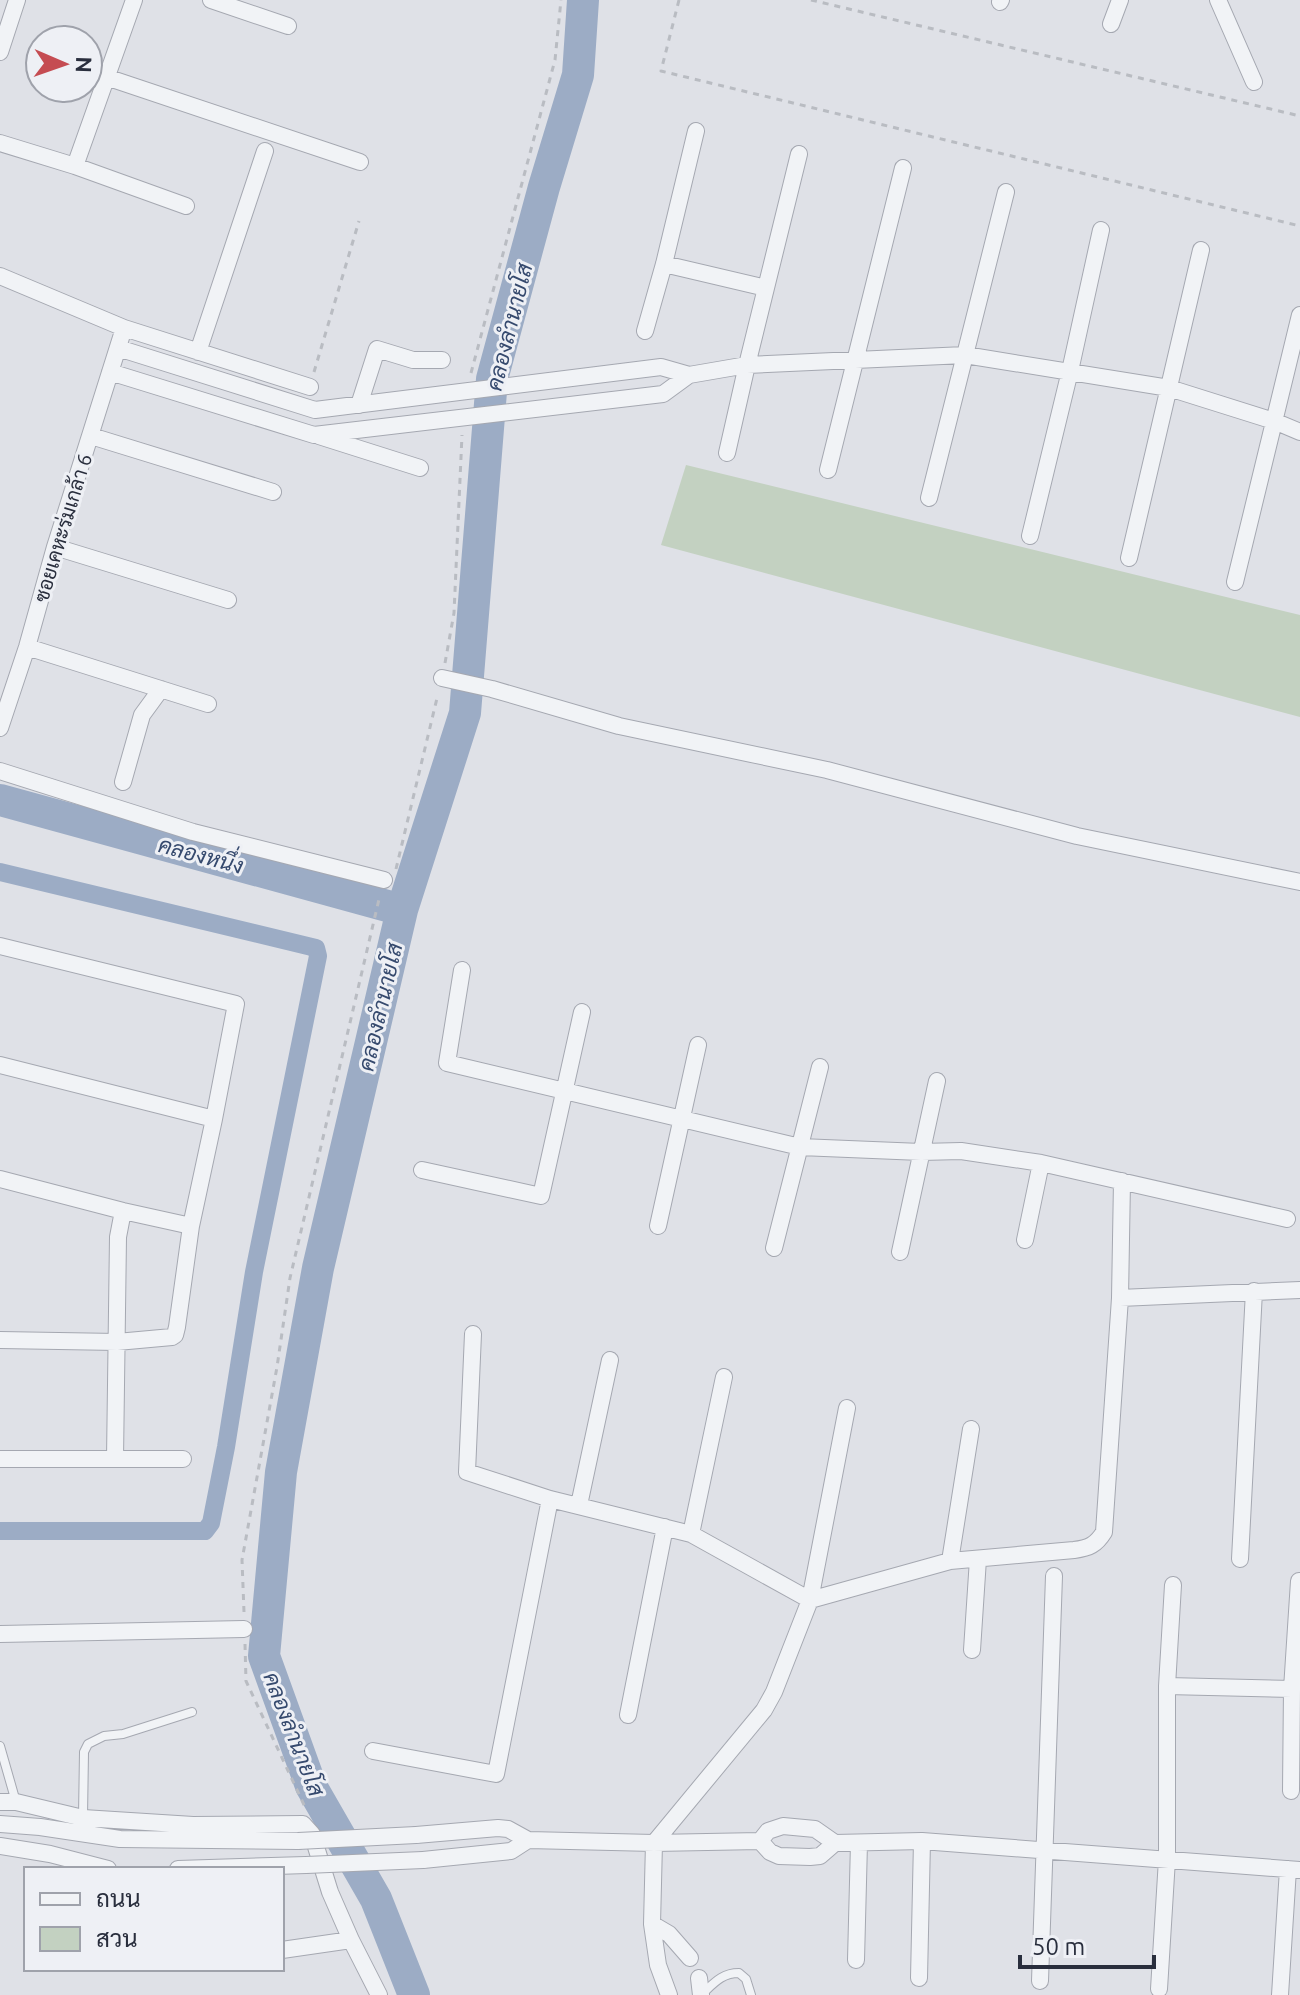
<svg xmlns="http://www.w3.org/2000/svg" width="1300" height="1995" viewBox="0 0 1300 1995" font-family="Ubuntu,Sarabun,sans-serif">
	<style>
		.green { fill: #c3d1c1 }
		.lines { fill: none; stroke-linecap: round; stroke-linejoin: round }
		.canal { stroke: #9cacc5; stroke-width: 18 }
		.river { stroke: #9cacc5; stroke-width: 32 }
		.service-casing { stroke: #a5a8b1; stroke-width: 10 }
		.minor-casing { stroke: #a5a8b1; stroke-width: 18 }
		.path { stroke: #b9bcc2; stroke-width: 3; stroke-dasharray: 6 6; stroke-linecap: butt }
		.service { stroke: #f1f3f6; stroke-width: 8 }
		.minor { stroke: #f1f3f6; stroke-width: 16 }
		.minor-bridge-casing { stroke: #a5a8b1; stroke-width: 18; stroke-linecap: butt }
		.minor-bridge { stroke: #f1f3f6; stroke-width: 16 }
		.labels { text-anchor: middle; stroke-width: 6; stroke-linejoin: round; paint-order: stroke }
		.street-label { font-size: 20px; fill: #292e3d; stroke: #eef0f5 }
		.water-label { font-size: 22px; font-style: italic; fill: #364a6e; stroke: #eef0f5 }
	</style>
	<rect width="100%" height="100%" fill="#dfe1e7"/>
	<path class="green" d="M686,465l614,150v102l-639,-172z"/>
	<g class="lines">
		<path class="canal" d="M0,872l316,76 2,8 -64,316 -28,175 -15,76 -6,8h-205"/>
		<path class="river" d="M0,800l402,110
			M414,1995l-38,-96 -65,-113 -47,-130 17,-184 37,-204 84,-358 63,-197 27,-334 52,-192 34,-112 5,-75"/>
		<defs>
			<path id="service" d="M0,1746l16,56
				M83,1817l1,-65 4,-8 16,-8 19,-2 69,-22
				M702,1994c12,-11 20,-21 37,-21l7,6 5,16"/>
			<path id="minor" d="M211,0l77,26
				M1218,0l36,82
				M1000,2l1,-2
				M1111,24l9,-24
				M0,52l17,-52
				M106,77l254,85
				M0,143l75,23 111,40
				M75,166l59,-166
				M664,264l102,24
				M0,276l124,52 186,59
				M645,331l19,-67 32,-133
				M118,348l197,62 346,-43 28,8
				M198,352l67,-201
				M110,372l204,63 349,-41 26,-19 58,-10 218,-10 204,33 105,33 26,11
				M359,405l18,-56 36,11h29
				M91,436l182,56
				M319,436l101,32
				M727,453l20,-88 52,-211
				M828,470l75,-302
				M929,498l77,-306
				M1030,536l40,-165 31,-141
				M55,547l173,53
				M1129,558l72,-308
				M1235,582l65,-267
				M27,647l181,57
				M442,678l50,11 127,37 208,44 250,66 223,46
				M0,728l27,-81 28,-100 69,-219
				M0,771l193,61 191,48
				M123,782l19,-67 19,-26
				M0,946l236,58 -22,115 -23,107 -68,-15 -123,-32
				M462,970l-15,93 353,84 121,5 40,-1 80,12 246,56
				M0,1065l214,54
				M422,1170l119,26 41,-184
				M658,1226l40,-181
				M1025,1240l16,-77
				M774,1248l46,-181
				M900,1252l37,-171
				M1120,1298l2,-117
				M473,1334l-6,138 83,27 141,35 119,66 37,-192
				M0,1340l117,2 55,-5 3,-2 2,-8 14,-101
				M0,1459h183
				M115,1459l3,-222 5,-26
				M579,1505l31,-145
				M691,1534l33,-157
				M1240,1559l14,-268
				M950,1561l21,-132
				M0,1634l244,-5
				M972,1650l6,-91
				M1167,1686l125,3
				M628,1715l37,-188
				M373,1751l123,23 54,-275
				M1291,1791l1,-102 7,-108
				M0,1802h16l67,16 110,7 110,-1 9,10 18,58 21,48 -69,10
				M0,1824l40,3 80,12 178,2
				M416,1835l82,-7 10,1 20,11 126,3 106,-2 10,11 9,4 31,1 10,-1 15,-13
				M760,1841l8,-10 15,-5 32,3 20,14 87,-2 378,29
				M0,1846l50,8 58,15
				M423,1860l88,-9 17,-11
				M178,1869l128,-4
				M652,1924l17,10 21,24
				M351,1940l28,55
				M856,1960l3,-117
				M699,1978l2,17
				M919,1978l3,-137
				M1040,1981l14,-405
				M1159,1989l8,-130v-173l6,-101
				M669,1995l-11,-30 -6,-41 2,-81 110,-133 10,-18 36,-92 140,-39 124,-11c15,-2 22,-5 30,-18l16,-234 180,-8
				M1280,1995l8,-126"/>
		</defs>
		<use href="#service" class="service-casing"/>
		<use href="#minor" class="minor-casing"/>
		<path class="path" d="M679,0l-18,71 639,155
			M811,0l489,116
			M314,372l45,-151
			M471,373l84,-313 6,-60
			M445,663l9,-50 8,-178
			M396,869l42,-175
			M244,1612l-2,-52 35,-193 13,-89 90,-383
			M245,1644l1,37 59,126"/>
		<use href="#service" class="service"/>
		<use href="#minor" class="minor"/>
		<defs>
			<path id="minor-bridge" d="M298,1841l118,-6
				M306,1865l117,-5"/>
		</defs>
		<use href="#minor-bridge" class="minor-bridge-casing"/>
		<use href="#minor-bridge" class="minor-bridge"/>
	</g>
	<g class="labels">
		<g class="street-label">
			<text transform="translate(63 528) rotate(-73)" y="7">ซอยเคหะร่มเกล้า 6</text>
		</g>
		<g class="water-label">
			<text transform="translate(509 327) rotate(-76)" y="8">คลองลำนายโส</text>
			<text transform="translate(201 855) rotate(15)" y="8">คลองหนึ่ง</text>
			<text transform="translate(380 1007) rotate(-77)" y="8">คลองลำนายโส</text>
			<text transform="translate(294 1734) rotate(69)" y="8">คลองลำนายโส</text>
		</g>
	</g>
	<rect x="24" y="1867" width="260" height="104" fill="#eef0f5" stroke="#9fa2ab" stroke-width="2"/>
	<rect x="40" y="1893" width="40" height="12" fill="#f1f3f6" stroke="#9fa2ab" stroke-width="2"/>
	<text x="96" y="1907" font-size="24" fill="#292e3d">ถนน</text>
	<rect x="40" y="1927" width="40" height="24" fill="#c3d1c1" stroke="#9fa2ab" stroke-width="2"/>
	<text x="96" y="1947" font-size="24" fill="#292e3d">สวน</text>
	<g transform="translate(64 64) rotate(92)"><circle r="38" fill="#eef0f5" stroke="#9fa2ab" stroke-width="2"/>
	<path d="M0-6L14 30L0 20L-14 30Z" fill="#c54c52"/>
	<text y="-12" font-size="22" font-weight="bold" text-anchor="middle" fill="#292e3d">N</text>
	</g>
	<path d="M1020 1955v12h134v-12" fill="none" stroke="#292e3d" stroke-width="4"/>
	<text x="1032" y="1955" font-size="24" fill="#292e3d" stroke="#eef0f5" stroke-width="6" paint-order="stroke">50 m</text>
</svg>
